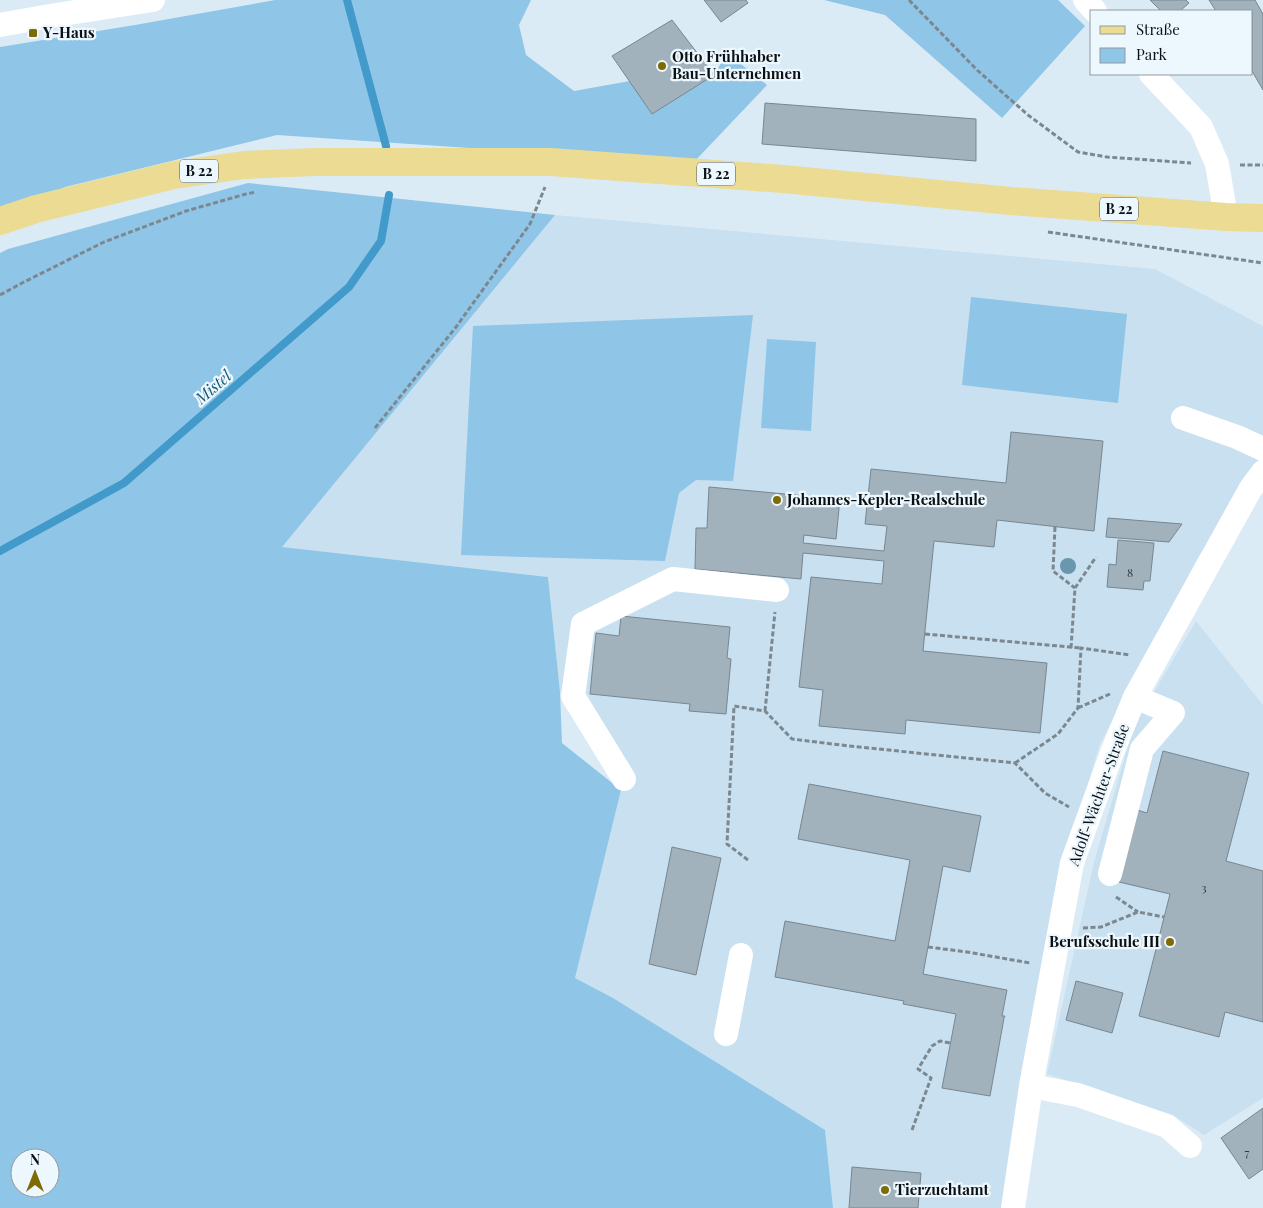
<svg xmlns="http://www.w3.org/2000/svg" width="1263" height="1208" viewBox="0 0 1263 1208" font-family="'Playfair Display',serif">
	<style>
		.built { fill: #c8e0f0 }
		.green { fill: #8fc5e7; fill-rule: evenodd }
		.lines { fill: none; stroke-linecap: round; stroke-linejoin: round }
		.stream { stroke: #429acb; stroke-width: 8 }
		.building { fill: #a2b2bd; stroke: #778791 }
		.path { stroke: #7c8890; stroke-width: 3; stroke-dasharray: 5 2.5; stroke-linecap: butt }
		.minor { stroke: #fff; stroke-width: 24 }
		.major { stroke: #ebdb93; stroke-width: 28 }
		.tree { fill: #6a97ae }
		.poi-dot { fill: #7e6b03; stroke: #edf7fe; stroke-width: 2 }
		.labels { text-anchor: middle; stroke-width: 4.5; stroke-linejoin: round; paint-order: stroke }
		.number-label { font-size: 12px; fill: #30383e }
		.shield { fill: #edf7fe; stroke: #4e555a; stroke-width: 1 }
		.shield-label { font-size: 14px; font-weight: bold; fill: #0a1014 }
		.poi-label { font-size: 15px; font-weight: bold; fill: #0a1014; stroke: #edf7fe; text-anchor: start }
		.street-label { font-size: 15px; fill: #0a1014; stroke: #edf7fe }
		.water-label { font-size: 16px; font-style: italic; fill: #155879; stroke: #edf7fe }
	</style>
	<rect width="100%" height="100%" fill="#daebf6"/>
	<path class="built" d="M555,215l600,54 108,57v128l-66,105 -98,187 -22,79 -72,383h-172l-8,-78 -212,-132 -38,-20 46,-188 -30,-46 -31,-52 -12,-115 -267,-30z
		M1196,621l67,84v393l-59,37 -31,-20 -126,-41 47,-212 40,-136z"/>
	<path class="green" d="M275,0h256l-12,25 7,30 48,36 56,-10 22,32 62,-38 13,-22 40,32 -74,78 -416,-28 -212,52 -50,24 -15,-2v-162l135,-22z
		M824,0h234l27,26 -83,92 -117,-103z
		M248,183l307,32 -273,332 266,30 12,115 2,51 59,47 -46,188 38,20 212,132 8,78h-833v-955l8,-4zM20,1158h30v30h-30z
		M971,297l156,17 -9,89 -156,-18z
		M753,315l-20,166 -37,-1 -17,13 -14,68 -204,-6 12,-229z
		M767,339l49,3 -5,89 -50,-3z"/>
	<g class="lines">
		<path class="stream" d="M347,0l39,146
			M0,551l124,-68 225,-196 32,-46 8,-46"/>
	</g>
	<path class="building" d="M704,0h42l2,3 -27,19z
		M1150,0h36l3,3 -9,8h-19z
		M1209,0h46l8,14v76l-11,-19v-60h-36z
		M672,20l42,55 -62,39 -40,-58z
		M765,103l211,16v42l-214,-17z
		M1011,432l92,9 -9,90 -97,-11 -3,27 -60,-6 -11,110 124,12 -7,70 -134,-13 -1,14 -86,-8 4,-36 -24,-3 12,-110 71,7 2,-23 -81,-8 -2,26 -106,-10 1,-41h11l2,-41 131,12 -4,40 -32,-4 -1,8 81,8 3,-25 -22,-2 6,-55 135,14z
		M1108,518l74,6 -13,18 -63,-5z
		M1118,540l36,3 -4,38h-6l-1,9 -36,-3 2,-23 7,1z
		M621,616l109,11 -3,31 4,1 -5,55 -37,-3 1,-7 -100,-10 6,-61 23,3z
		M1163,751l86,22 -23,88 37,10v151l-38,-10 -6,25 -80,-21 31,-122 -51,-12 18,-72 10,3z
		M809,784l172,32 -11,56 -27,-6 -20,108 84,16 -5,26h3l-1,2 -14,78 -48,-8 14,-74 -53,-10 1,-3 -129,-24 10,-56 110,20 15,-81 -112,-21z
		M672,847l49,11 -25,117 -47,-11z
		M1076,981l47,12 -11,40 -46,-13z
		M1263,1108v61l-14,10 -28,-41z
		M852,1167l69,6 -3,35h-69z"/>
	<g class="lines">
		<path class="path" d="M909,0l68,70 51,45 50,37 29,5 84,6
			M1240,165h23
			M1048,232l215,31
			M0,295l22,-12 82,-41 82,-31 60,-17 10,-2
			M375,428l81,-101 74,-103 15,-37
			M1055,527l-2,44 22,17
			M925,634l156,14
			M1071,648l4,-60 21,-31
			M1078,708l32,-14
			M765,711l10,-99
			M1015,763l43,-29 20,-26 3,-60 49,7
			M748,860l-21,-16 7,-138 31,5 27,28 57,7 166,17 30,30 24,14
			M1116,897l22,15
			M1083,928l18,-1 37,-15 26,5
			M928,947l39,5 63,11
			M912,1130l19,-52 -13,-9 14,-23 8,-5 10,2"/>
		<path class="minor" d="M1085,0l10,11
			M0,25l50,-9 103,-16
			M1151,74l50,53 16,37 9,53
			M1183,418l54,19 26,12
			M624,779l-51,-83 10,-72 90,-45 104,11
			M1110,874l32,-125 31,-36 -38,-16
			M726,1034l15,-79
			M1031,1086l47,9 89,31 23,20
			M1013,1208l18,-122 41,-223 41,-113 22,-53 116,-209 12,-16"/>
		<path class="major" d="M0,221l36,-12 138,-34 70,-10 70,-3h237l232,17 228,22 122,9 93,7 37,1"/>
	</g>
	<circle class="tree" cx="1068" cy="566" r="8"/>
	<g class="poi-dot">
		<rect x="28" y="28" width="10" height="10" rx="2.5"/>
		<circle cx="662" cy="66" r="5"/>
		<circle cx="777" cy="500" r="5"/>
		<circle cx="1170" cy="942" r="5"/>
		<circle cx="885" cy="1190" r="5"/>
	</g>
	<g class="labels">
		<g class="number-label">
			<text x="1130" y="577">8</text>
			<text x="1204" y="892">3</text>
			<text x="1247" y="1157">7</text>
		</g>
		<g class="shield">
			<rect x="180" y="159.5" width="38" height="23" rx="4"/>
			<rect x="697" y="162.5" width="38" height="23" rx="4"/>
			<rect x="1100" y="197.5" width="38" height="23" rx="4"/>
		</g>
		<g class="shield-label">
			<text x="199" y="176">B 22</text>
			<text x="716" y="179">B 22</text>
			<text x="1119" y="214">B 22</text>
		</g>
		<g class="poi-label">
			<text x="43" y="38">Y-Haus</text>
			<text x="672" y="62">Otto Frühhaber<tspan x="672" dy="17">Bau-Unternehmen</tspan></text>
			<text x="787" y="505">Johannes-Kepler-Realschule</text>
			<text x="1160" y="947" text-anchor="end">Berufsschule III</text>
			<text x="895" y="1195">Tierzuchtamt</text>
		</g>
		<g class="street-label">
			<text transform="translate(1099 795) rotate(-70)" y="5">Adolf-Wächter-Straße</text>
		</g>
		<g class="water-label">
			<text transform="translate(213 387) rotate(-41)" y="6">Mistel</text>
		</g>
	</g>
	<rect x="1090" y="10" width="162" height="65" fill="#edf7fe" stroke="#929ba0"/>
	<rect x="1100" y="26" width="25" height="8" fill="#ebdb93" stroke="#929ba0"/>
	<text x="1136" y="35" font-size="15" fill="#0a1014">Straße</text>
	<rect x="1100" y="48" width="25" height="15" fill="#8fc5e7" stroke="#929ba0"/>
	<text x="1136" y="60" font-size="15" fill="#0a1014">Park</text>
	<g transform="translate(35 1173)"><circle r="24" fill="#edf7fe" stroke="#929ba0"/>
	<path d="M0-4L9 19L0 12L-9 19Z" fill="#7e6b03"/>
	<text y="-8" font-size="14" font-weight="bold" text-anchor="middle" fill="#0a1014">N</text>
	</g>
</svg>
